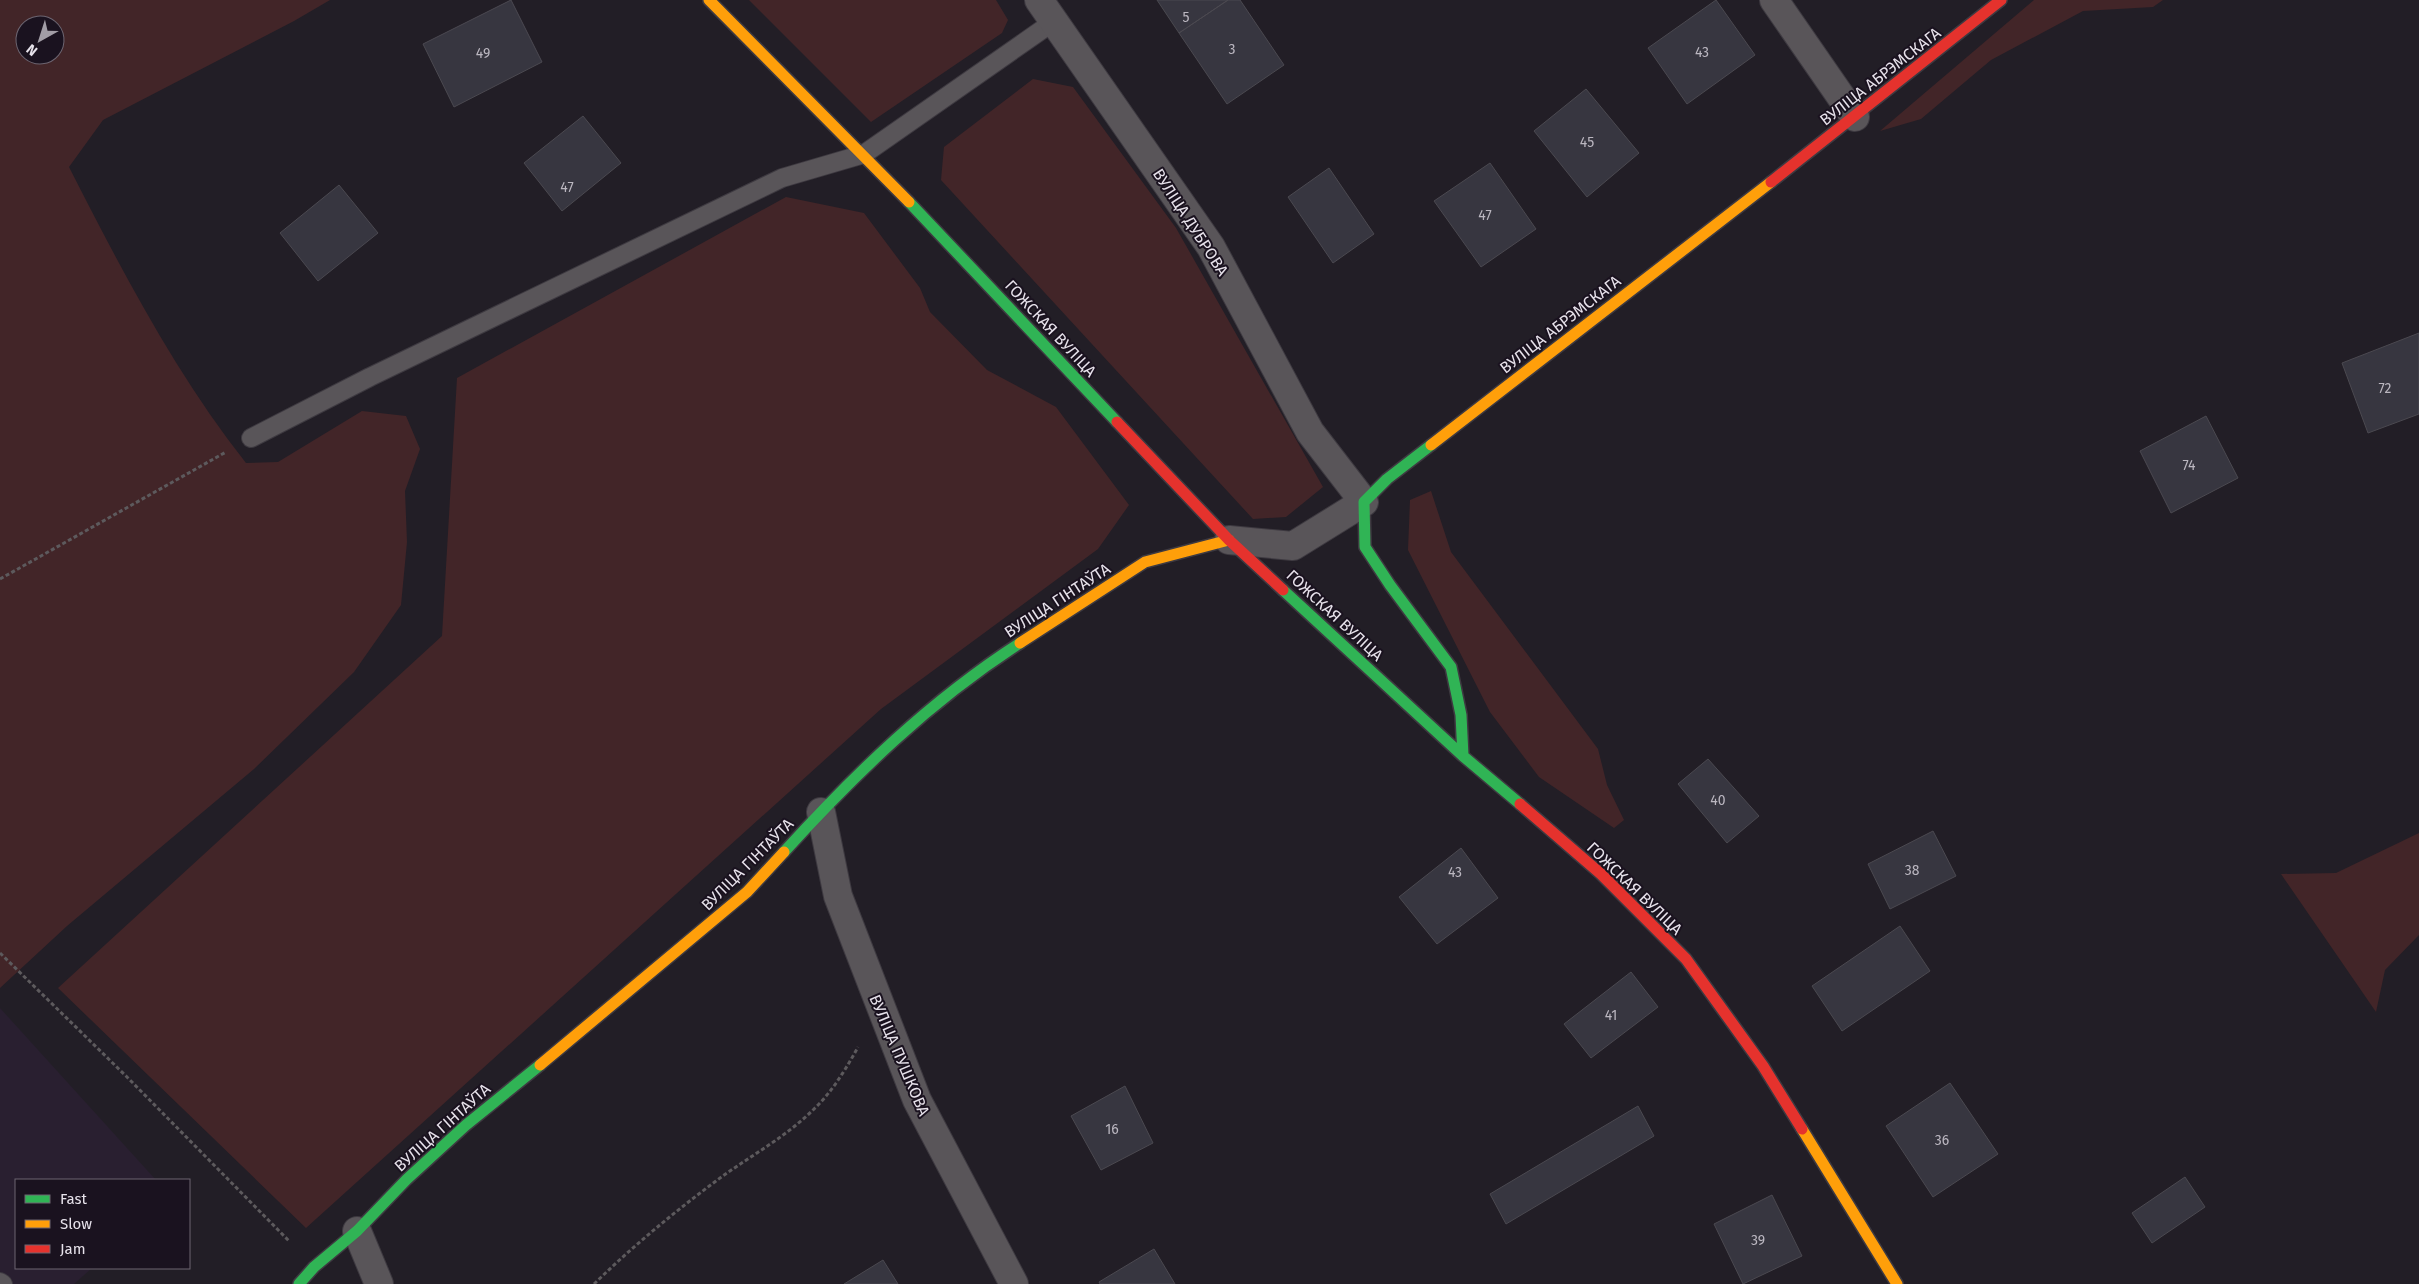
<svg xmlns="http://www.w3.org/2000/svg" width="2419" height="1284" viewBox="0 0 2419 1284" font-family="'Fira Sans',sans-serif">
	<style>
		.built { fill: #291f30 }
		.green { fill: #422528; fill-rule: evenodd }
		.building { fill: #373640; stroke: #4b4950 }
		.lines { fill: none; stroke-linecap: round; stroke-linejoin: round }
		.lane-casing { stroke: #3e3a41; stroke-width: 20 }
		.street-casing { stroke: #3e3a41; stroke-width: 30 }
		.fast-casing { stroke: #3e3a41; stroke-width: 14 }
		.slow-casing { stroke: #3e3a41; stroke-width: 14 }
		.jam-casing { stroke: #3e3a41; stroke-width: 14 }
		.path { stroke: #5d5a5d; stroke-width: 3; stroke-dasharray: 4 2.5; stroke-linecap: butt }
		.lane { stroke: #595559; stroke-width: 18 }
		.street { stroke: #595559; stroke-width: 28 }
		.fast { stroke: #30b455; stroke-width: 11 }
		.slow { stroke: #ff9f0a; stroke-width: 11 }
		.jam { stroke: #e5322d; stroke-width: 11 }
		.labels { text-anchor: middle; stroke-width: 4; stroke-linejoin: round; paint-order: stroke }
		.number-label { font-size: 14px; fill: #bbb7c0 }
		.street-label { font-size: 16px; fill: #e7e2eb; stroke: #1a121f }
	</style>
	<rect width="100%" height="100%" fill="#221e26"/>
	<path class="built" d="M0,1008l156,172h-140v88h76l-18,16h-74z"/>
	<path class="green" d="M0,0h330l-36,21 -191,99 -34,47c52,102 106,206 177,296l32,-1 84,-51 44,5 14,33 -15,42 2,51 -6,63 -47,67 -100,97 -187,157 -67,62zM25,25h30v30h-30z
		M749,0h247l12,20 -6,13 -131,89z
		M2034,0h129l-10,7 -70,4 -92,49 -70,59 -41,12z
		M1033,79l40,8 103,141 147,259 -37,30 -33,2 -312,-339 3,-33z
		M786,197l78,16 56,75 10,24 57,58 69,37 73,98 -31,44 -217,160 -575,519 -248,-240 384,-352 15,-258z
		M1431,491l20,61 147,197 9,36 17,35 -10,8 -75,-51 -49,-65 -82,-162 2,-50z
		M2419,833v102l-34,35 -9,42 -95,-138 55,-1z"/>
	<path class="building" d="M511,0l31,62 -88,45 -31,-63z
		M1157,0h71l-49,33z
		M1228,0h12l44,65 -57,39 -48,-71z
		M1716,0l39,55 -68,49 -39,-56z
		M1586,89l53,64 -52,44 -53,-66z
		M583,116l38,47 -59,48 -38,-48z
		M1490,163l46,66 -55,38 -47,-66z
		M1329,168l45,66 -41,29 -45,-66z
		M339,185l39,48 -60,48 -38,-48z
		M2419,333v81l-51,19 -26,-70z
		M2206,416l32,62 -67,35 -31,-62z
		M1708,759l51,57 -32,27 -49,-59z
		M1933,831l23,45 -66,33 -22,-45z
		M1461,848l37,50 -61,46 -38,-47z
		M1900,926l30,45 -88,60 -30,-45z
		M1631,972l27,35 -67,51 -27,-34z
		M1950,1083l48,71 -65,43 -47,-71z
		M1125,1086l28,57 -52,27 -30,-54z
		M1638,1106l16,30 -148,88 -16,-30z
		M2185,1177l20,30 -53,36 -20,-30z
		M1772,1195l30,61 -59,28 -29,-60z
		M1154,1249l21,35h-75l-1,-2z
		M883,1260l15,24h-54z"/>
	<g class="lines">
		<defs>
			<path id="lane" d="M251,438l119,-61 412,-199 82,-24 189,-132
				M0,1282l3,2"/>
			<path id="street" d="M1039,0l172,247 99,185 54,70 -71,44 -64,-6
				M1774,0l81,117
				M821,812l17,84 79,204 97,184
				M357,1231l22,53"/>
			<path id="fast" d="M909,202l208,220
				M1431,445l-44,34 -23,23 1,45 25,38 61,82 10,48 2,41
				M1283,590l180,166 57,48
				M784,852c71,-78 146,-151 236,-209
				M299,1284l15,-17 43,-36 50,-52 59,-54 74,-60"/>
			<path id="slow" d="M709,0l200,202
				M1431,445l340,-263
				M1020,643l125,-81 84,-22
				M540,1065l207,-173 37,-40
				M1802,1129l95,155"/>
			<path id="jam" d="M1771,182l230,-182
				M1117,422l112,118 54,50
				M1520,804l81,70 85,85 77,107 39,63"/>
		</defs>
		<use href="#lane" class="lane-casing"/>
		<use href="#street" class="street-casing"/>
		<use href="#fast" class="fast-casing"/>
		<use href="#slow" class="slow-casing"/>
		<use href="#jam" class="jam-casing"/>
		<path class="path" d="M0,579l226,-127
			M0,953l126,123 164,166
			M594,1284c38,-37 79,-71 122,-103 32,-24 69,-43 98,-72 18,-17 32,-40 44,-62"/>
		<use href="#lane" class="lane"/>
		<use href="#street" class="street"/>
		<use href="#fast" class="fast"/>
		<use href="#slow" class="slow"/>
		<use href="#jam" class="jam"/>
	</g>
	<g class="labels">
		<g class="number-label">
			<text x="1186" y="22">5</text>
			<text x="1232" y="54">3</text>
			<text x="1702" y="57">43</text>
			<text x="483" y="58">49</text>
			<text x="1587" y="147">45</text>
			<text x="567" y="192">47</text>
			<text x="1485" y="220">47</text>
			<text x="2385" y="393">72</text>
			<text x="2189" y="470">74</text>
			<text x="1718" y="805">40</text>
			<text x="1912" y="875">38</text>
			<text x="1455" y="877">43</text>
			<text x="1611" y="1020">41</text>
			<text x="1112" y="1134">16</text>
			<text x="1942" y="1145">36</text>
			<text x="1758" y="1245">39</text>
		</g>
		<g class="street-label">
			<text transform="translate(1880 76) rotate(-38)" y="6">ВУЛІЦА АБРЭМСКАГА</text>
			<text transform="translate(1191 222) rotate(57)" y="6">ВУЛІЦА ДУБРОВА</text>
			<text transform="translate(1560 324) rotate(-38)" y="6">ВУЛІЦА АБРЭМСКАГА</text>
			<text transform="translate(1051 328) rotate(47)" y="6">ГОЖСКАЯ ВУЛІЦА</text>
			<text transform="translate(1057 600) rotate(-33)" y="6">ВУЛІЦА ГІНТАЎТА</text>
			<text transform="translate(1335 615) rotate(43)" y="6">ГОЖСКАЯ ВУЛІЦА</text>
			<text transform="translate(747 864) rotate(-45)" y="6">ВУЛІЦА ГІНТАЎТА</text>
			<text transform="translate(1635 888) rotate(44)" y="6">ГОЖСКАЯ ВУЛІЦА</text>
			<text transform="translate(900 1055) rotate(67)" y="6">ВУЛІЦА ПУШКОВА</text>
			<text transform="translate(442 1127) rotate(-42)" y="6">ВУЛІЦА ГІНТАЎТА</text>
		</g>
	</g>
	<rect x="15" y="1179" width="175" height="90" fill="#1a121f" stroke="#6c6571"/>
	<rect x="25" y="1195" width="25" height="8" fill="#30b455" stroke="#6c6571"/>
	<text x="60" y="1204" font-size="15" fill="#e7e2eb">Fast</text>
	<rect x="25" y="1220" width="25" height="8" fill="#ff9f0a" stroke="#6c6571"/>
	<text x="60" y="1229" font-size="15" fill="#e7e2eb">Slow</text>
	<rect x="25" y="1245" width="25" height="8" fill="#e5322d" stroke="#6c6571"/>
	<text x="60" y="1254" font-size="15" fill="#e7e2eb">Jam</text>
	<g transform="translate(40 40) rotate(219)"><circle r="24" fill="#1a121f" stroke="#6c6571"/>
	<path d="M0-4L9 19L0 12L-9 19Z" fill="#a29da6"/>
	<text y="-8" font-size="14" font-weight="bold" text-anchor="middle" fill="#e7e2eb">N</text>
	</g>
</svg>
